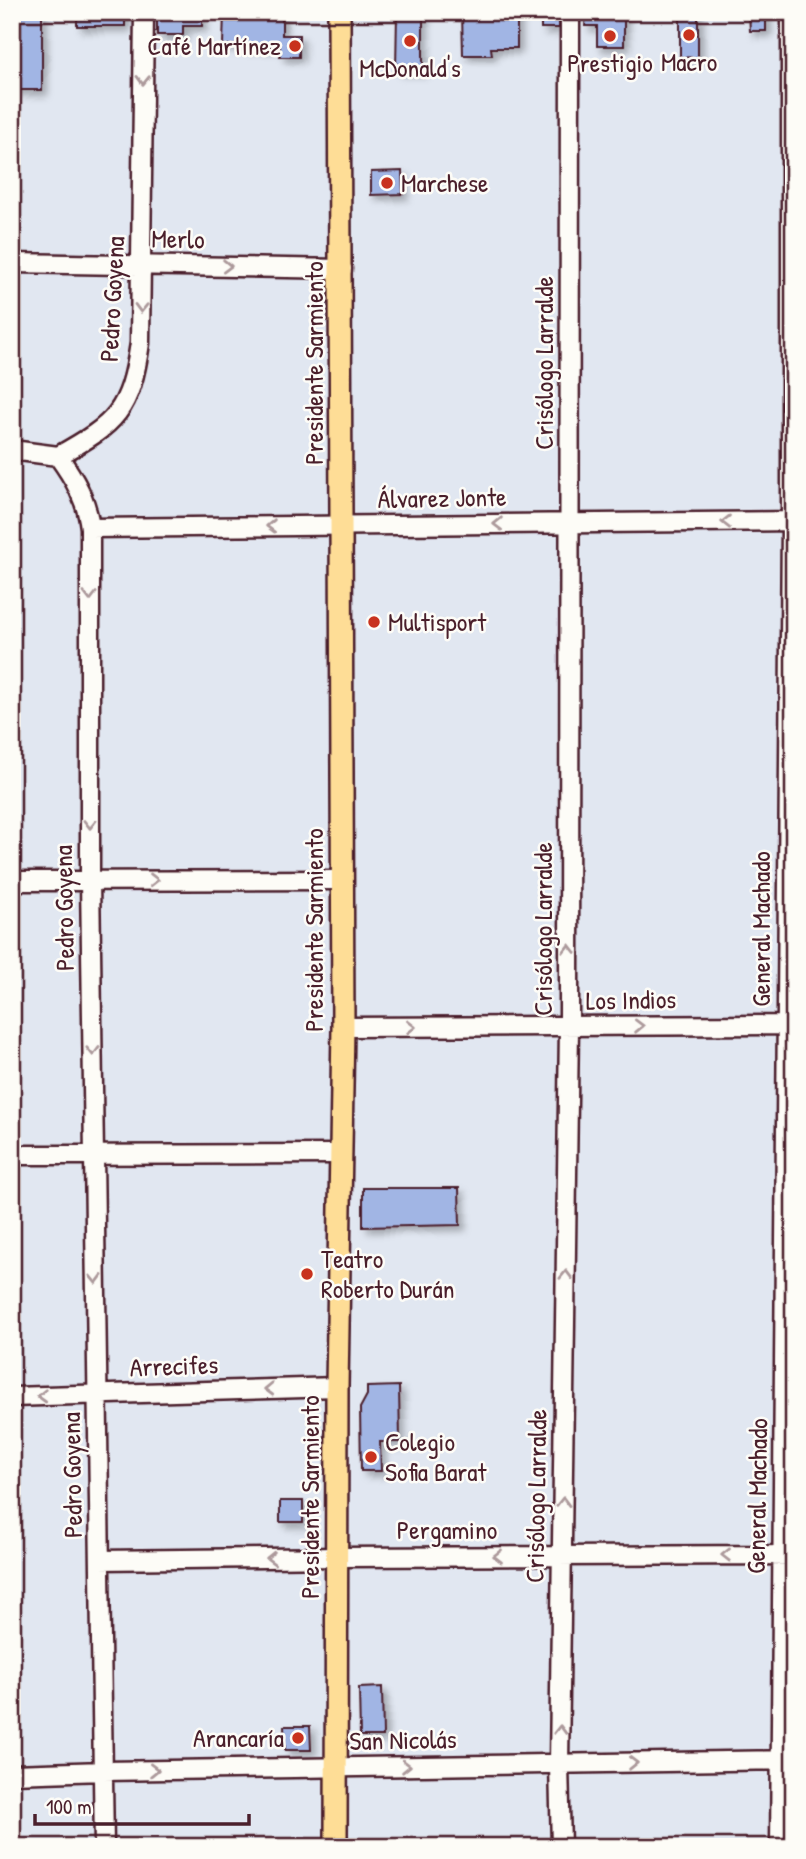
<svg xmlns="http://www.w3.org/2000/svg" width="806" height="1859" viewBox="0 0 806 1859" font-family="'Patrick Hand',sans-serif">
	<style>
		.building { fill: #a1b5e4; stroke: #4a1f2b; stroke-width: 2; filter: url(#shadow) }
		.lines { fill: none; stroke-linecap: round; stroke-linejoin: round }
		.minor-casing { stroke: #4a1f2b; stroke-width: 23 }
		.major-casing { stroke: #4a1f2b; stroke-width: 26 }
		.minor { stroke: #fdfcf7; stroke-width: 18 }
		.major { stroke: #fedd96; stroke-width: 21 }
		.oneway { stroke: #ac999b }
		.poi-dot { fill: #c8321e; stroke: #fdfcf7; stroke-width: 2.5 }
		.labels { text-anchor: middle; stroke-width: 5; stroke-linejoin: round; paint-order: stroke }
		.poi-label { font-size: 26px; fill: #4a1f2b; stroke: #fdfcf7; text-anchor: start }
		.street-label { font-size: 26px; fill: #4a1f2b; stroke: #fdfcf7 }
	</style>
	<defs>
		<filter id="shadow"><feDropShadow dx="5" dy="5" stdDeviation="3.5" flood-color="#0004"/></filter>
	</defs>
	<rect width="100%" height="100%" fill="#e1e7f1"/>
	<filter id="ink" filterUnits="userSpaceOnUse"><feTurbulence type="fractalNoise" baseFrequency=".0143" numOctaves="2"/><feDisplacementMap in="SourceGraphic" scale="14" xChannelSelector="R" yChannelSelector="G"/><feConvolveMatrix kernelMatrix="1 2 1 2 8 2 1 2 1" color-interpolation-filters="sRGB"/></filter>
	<g filter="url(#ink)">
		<path class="building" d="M12,12h30v78h-30z
			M77,12h48v14h-48z
			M157,12h45v14h-19v9h-26z
			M224,12h58v23h17v22h-19v-10l-57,-2z
			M397,12h26v58h-27z
			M462,12h55v36h-26l1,7h-29z
			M541,12h18v16h-18z
			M586,12h38v34h-27v-20h-12z
			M680,12h18v46l-18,-1z
			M749,12h17v19h-16z
			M402,171l1,23 -32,1v-23z
			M363,1188h96l1,37 -97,2z
			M399,1386l1,56h-20l1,29h-20l-1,-63 7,-13v-8z
			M280,1501h23v21h-23z
			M382,1687l1,49h-23l-1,-48z
			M284,1726h26l1,24h-26z"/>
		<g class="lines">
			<defs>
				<path id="minor" d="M12,263l330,6
					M12,450l46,6
					M58,456c16,22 29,44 32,72v352l14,967
					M58,456c59,-33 72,-45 82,-113l4,-331
					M90,528l704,-7
					M12,881l329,-1
					M343,1027l451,-2
					M12,1155l329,-1
					M12,1397l325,-10
					M100,1560l239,-3 455,-2
					M12,1774l92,-3 690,-11
					M561,1847l-2,-83 10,-737 1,-1015
					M780,1847l11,-1326v-509"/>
				<path id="major" d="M336,1847l1,-460 6,-360 -4,-1015"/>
			</defs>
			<use href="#minor" class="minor-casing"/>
			<use href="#major" class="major-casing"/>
			<use href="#minor" class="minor"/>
			<use href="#major" class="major"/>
		</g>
		<defs><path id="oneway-chevron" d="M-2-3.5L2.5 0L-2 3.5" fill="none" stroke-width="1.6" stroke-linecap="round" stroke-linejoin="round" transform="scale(1.75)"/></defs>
		<g class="oneway">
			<use href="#oneway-chevron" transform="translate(143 80) rotate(91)"/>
			<use href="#oneway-chevron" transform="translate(227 266) rotate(1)"/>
			<use href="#oneway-chevron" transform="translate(141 308) rotate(91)"/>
			<use href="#oneway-chevron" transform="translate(726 522) rotate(180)"/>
			<use href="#oneway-chevron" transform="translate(498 524) rotate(179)"/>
			<use href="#oneway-chevron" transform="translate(271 526) rotate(179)"/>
			<use href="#oneway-chevron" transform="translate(90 596) rotate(90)"/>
			<use href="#oneway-chevron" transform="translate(90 824) rotate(90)"/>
			<use href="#oneway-chevron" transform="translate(154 880)"/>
			<use href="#oneway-chevron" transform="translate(569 949) rotate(-90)"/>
			<use href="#oneway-chevron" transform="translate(639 1026) rotate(-1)"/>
			<use href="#oneway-chevron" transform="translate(411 1027)"/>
			<use href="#oneway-chevron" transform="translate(93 1051) rotate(89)"/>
			<use href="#oneway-chevron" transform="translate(566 1275) rotate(-89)"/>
			<use href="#oneway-chevron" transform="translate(96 1279) rotate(89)"/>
			<use href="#oneway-chevron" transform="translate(269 1389) rotate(178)"/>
			<use href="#oneway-chevron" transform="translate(42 1396) rotate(178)"/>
			<use href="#oneway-chevron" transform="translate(563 1502) rotate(-89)"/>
			<use href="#oneway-chevron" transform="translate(726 1555) rotate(180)"/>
			<use href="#oneway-chevron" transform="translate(498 1556) rotate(180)"/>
			<use href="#oneway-chevron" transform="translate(271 1558) rotate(179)"/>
			<use href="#oneway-chevron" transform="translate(560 1730) rotate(-89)"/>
			<use href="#oneway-chevron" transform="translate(633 1763) rotate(-1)"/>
			<use href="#oneway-chevron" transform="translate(406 1766) rotate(-1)"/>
			<use href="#oneway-chevron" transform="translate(154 1770) rotate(-1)"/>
		</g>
	</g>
	<g class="poi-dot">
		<circle cx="689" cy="35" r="7"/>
		<circle cx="610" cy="36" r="7"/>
		<circle cx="410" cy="41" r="7"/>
		<circle cx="295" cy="46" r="7"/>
		<circle cx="387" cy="183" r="7"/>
		<circle cx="374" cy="622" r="7"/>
		<circle cx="307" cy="1274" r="7"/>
		<circle cx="371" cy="1457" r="7"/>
		<circle cx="298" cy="1738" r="7"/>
	</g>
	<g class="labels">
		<g class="poi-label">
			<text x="281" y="55" text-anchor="end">Café Martínez</text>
			<text x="689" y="71" text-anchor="middle">Macro</text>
			<text x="610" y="72" text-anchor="middle">Prestigio</text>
			<text x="410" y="77" text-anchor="middle">McDonald's</text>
			<text x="401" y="192">Marchese</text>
			<text x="388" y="631">Multisport</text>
			<text x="321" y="1268">Teatro<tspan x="321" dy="30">Roberto Durán</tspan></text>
			<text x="385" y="1451">Colegio<tspan x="385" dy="30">Sofia Barat</tspan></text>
			<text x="284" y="1747" text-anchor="end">Arancaría</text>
		</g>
		<g class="street-label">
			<text transform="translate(178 239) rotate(1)" y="9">Merlo</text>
			<text transform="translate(112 299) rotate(-87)" y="9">Pedro Goyena</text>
			<text transform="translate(314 363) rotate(-90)" y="9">Presidente Sarmiento</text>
			<text transform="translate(544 363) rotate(-90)" y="9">Crisólogo Larralde</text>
			<text transform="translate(442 498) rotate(-1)" y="9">Álvarez Jonte</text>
			<text transform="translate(64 908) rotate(-91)" y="9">Pedro Goyena</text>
			<text transform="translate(543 929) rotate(-90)" y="9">Crisólogo Larralde</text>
			<text transform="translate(761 929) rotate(-90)" y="9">General Machado</text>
			<text transform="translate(314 930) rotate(-90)" y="9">Presidente Sarmiento</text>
			<text transform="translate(631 1000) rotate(-1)" y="9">Los Indios</text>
			<text transform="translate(174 1366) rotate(-2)" y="9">Arrecifes</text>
			<text transform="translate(72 1475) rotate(-91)" y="9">Pedro Goyena</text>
			<text transform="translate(536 1496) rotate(-89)" y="9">Crisólogo Larralde</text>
			<text transform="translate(757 1496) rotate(-89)" y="9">General Machado</text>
			<text transform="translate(310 1497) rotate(-90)" y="9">Presidente Sarmiento</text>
			<text x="447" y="1539">Pergamino</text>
			<text transform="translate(403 1740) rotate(-1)" y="9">San Nicolás</text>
		</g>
	</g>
	<rect width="806" height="1859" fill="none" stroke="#fdfcf7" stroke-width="42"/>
	<rect x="21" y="21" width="764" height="1817" fill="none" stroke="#4a1f2b" stroke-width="2.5" filter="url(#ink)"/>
	<path d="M35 1814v10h214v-10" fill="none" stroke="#4a1f2b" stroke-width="3.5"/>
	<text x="46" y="1814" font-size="21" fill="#4a1f2b" stroke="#fdfcf7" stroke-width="5" paint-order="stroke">100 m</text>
</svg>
